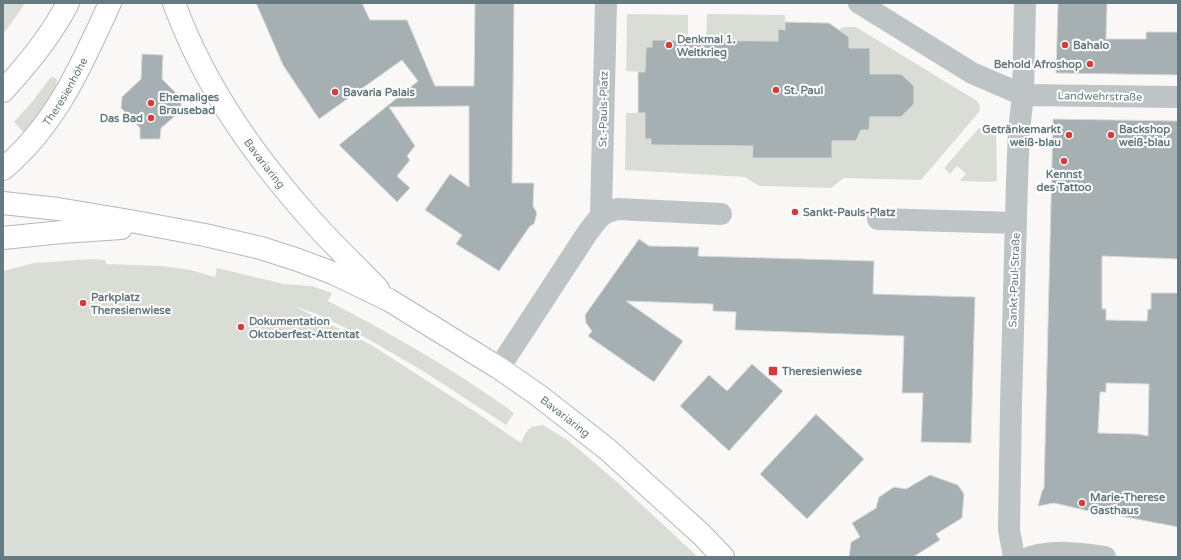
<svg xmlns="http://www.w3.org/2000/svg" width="1181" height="560" viewBox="0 0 1181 560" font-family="'Varela Round',sans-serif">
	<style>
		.green { fill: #daddd6 }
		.building { fill: #a6b0b3; stroke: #dbdad9; fill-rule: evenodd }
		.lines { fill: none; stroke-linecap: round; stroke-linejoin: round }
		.secondary-casing { stroke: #b1b9bb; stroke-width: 24 }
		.street { stroke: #bec4c6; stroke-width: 22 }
		.secondary { stroke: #fff; stroke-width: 22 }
		.poi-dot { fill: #d33c3c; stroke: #fff; stroke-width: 1.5 }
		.labels { text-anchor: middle; stroke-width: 4; stroke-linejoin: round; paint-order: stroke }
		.poi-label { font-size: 11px; font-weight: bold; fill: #667a7f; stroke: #fff; text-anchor: start }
		.street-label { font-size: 11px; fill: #667a7f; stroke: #fff }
	</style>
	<rect width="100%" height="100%" fill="#f9f8f7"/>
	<path class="green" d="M3,3h22l-5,8 -17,23z
		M627,14l61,1v25l-36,1v6l-6,25 -20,-1z
		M707,14l78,1v15l-7,-1v18l-72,-6z
		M843,27h13l121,74c3,4 4,6 2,11l-58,68 -77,-2 -13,10 -72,-2 -14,-9 -120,-7 1,-57h19l6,26 1,6 19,-1v2h5v-6h29v6h5l19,-6v6h5v-6h19v18h79v-17h24l5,-11h8l1,-13h31l13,-13v-18l-13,-12h-31l-21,-26v-12h-10v-6z
		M53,77l4,2c1,12 -25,43 -33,54l-10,-11 18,-20 18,-24z
		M979,128h17l1,52 -3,2 -35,-1 7,-7 -9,-8 -7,8 -6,-6z
		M93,259l12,1 1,4 56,2 29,4 24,7 2,-9 67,16 28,2 20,7 -4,8c64,33 127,69 186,112l-8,12 -83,-54 -57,-33 -49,-24 -23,-8 79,40 104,67 44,30 4,-9 6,-7 12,-2 26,16 47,40 82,76h-695v-286l31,-8z"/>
	<path class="building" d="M256,3h106l8,17h37l28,66h39l1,-83h39l-2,180h22l-1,23 4,7 -3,11 -4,2 -31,45 -43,-27 6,-9 -37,-25 25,-36 19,13v-81l-80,1 26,39 -8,10 3,4 -13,16 13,12 -13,14 -58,-57 79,-64 -16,-21 -83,59 -36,-54z
		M1058,3h49l-1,36h40v-7h32v43l-122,-2z
		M785,22l44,1 20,14v11h21v26h31l13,12v18l-13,13h-31l-1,13h-8l-5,11h-24v17h-80l1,-12 -102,-1v-6h-6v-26h-7v-41h7l1,-25h6v-7l126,1v-12l7,1z
		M142,54l21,1 -1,24 14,14h5v18l-20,17 -1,11h-20v-11l-19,-20 1,-11 19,-18z
		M1053,119l125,2v138l-76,-3v53h4v11l41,1 1,-12h3v-16h27v234l-68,-13v2l-56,-13 -16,3 4,-15 2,-3zM1106,383l43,1 -1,52 -10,-2 -40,-1 2,-41h6z
		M639,239l10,7 50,1 -1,9 176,5 -1,33 102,3 -4,146 -50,-1 2,-49h-21l2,-57 -169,-6 1,-18 -23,-1v-7l-87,-3 57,40 -29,41 -66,-46 4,-5 -6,-8 -1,-8z
		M752,364l31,27 -54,60 -49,-45 29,-31 18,16z
		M816,414l48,45 -57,60 -47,-45z
		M930,475l28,10 6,9 -2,24 -26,16 4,6 -27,17h-64l2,-15 9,-5 -8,-14 24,-15 3,-11 15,-10 12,2z"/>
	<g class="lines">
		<defs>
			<g id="secondary">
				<path id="s1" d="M174,3c32,88 86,161 149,230 18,19 37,37 55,56"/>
				<path d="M3,91c25,-27 48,-55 65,-88"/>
				<path id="s2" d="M3,169c53,-44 79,-105 107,-166"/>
				<path id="s3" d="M3,203l55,6 72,12 75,14 56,13 37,12 35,13 56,27 110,68 39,27 69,54 94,85 22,23"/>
				<path d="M3,238l59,-6 59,-4"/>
			</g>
		</defs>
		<use href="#secondary" class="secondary-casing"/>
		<path class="street" d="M859,3l113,70 51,22 155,2
			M601,215l5,-212
			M878,219l138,4
			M499,368l89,-136c11,-14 12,-19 30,-23l103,5
			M1014,557l-5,-27 2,-125 6,-224 2,-51 4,-35 2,-92
			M1030,557c26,-7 49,-4 75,0"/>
		<use href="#secondary" class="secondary"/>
	</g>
	<g class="poi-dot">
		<circle cx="669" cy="45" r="4"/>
		<circle cx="1065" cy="45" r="4"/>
		<circle cx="1090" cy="64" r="4"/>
		<circle cx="776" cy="90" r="4"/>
		<circle cx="335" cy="92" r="4"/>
		<circle cx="151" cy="103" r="4"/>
		<circle cx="151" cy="118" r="4"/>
		<circle cx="1069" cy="135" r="4"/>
		<circle cx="1111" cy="135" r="4"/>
		<circle cx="1064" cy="161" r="4"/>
		<circle cx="795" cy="212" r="4"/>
		<circle cx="83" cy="303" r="4"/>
		<circle cx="241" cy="327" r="4"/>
		<rect x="768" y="366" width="10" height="10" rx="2"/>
		<circle cx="1082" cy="503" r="4"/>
	</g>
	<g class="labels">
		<g class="poi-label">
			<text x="677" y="43">Denkmal 1.<tspan x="677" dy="13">Weltkrieg</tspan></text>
			<text x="1073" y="49">Bahalo</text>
			<text x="1082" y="68" text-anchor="end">Behold Afroshop</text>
			<text x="784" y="94">St. Paul</text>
			<text x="343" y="96">Bavaria Palais</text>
			<text x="159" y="101">Ehemaliges<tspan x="159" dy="13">Brausebad</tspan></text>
			<text x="143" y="122" text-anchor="end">Das Bad</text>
			<text x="1061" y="133" text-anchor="end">Getränkemarkt<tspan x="1061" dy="13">weiß-blau</tspan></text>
			<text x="1119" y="133">Backshop<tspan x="1119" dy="13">weiß-blau</tspan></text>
			<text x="1064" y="178" text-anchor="middle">Kennst<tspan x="1064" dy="13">des Tattoo</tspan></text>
			<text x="803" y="216">Sankt-Pauls-Platz</text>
			<text x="91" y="301">Parkplatz<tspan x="91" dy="13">Theresienwiese</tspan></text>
			<text x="249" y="325">Dokumentation<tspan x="249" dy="13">Oktoberfest-Attentat</tspan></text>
			<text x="782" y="375">Theresienwiese</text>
			<text x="1090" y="501">Marie-Therese<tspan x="1090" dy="13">Gasthaus</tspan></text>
		</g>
		<g class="street-label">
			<text dy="4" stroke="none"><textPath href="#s2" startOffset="100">Theresienhöhe</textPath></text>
			<text transform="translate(1100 96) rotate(1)" y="4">Landwehrstraße</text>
			<text transform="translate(603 109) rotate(-89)" y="4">St.-Pauls-Platz</text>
			<text dy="4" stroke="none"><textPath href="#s1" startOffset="185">Bavariaring</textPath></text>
			<text transform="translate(1014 280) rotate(-88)" y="4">Sankt-Paul-Straße</text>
			<text dy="4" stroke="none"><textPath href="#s3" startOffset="612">Bavariaring</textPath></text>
		</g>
	</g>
	<rect width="1181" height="560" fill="none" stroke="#667a7f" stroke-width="8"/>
</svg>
